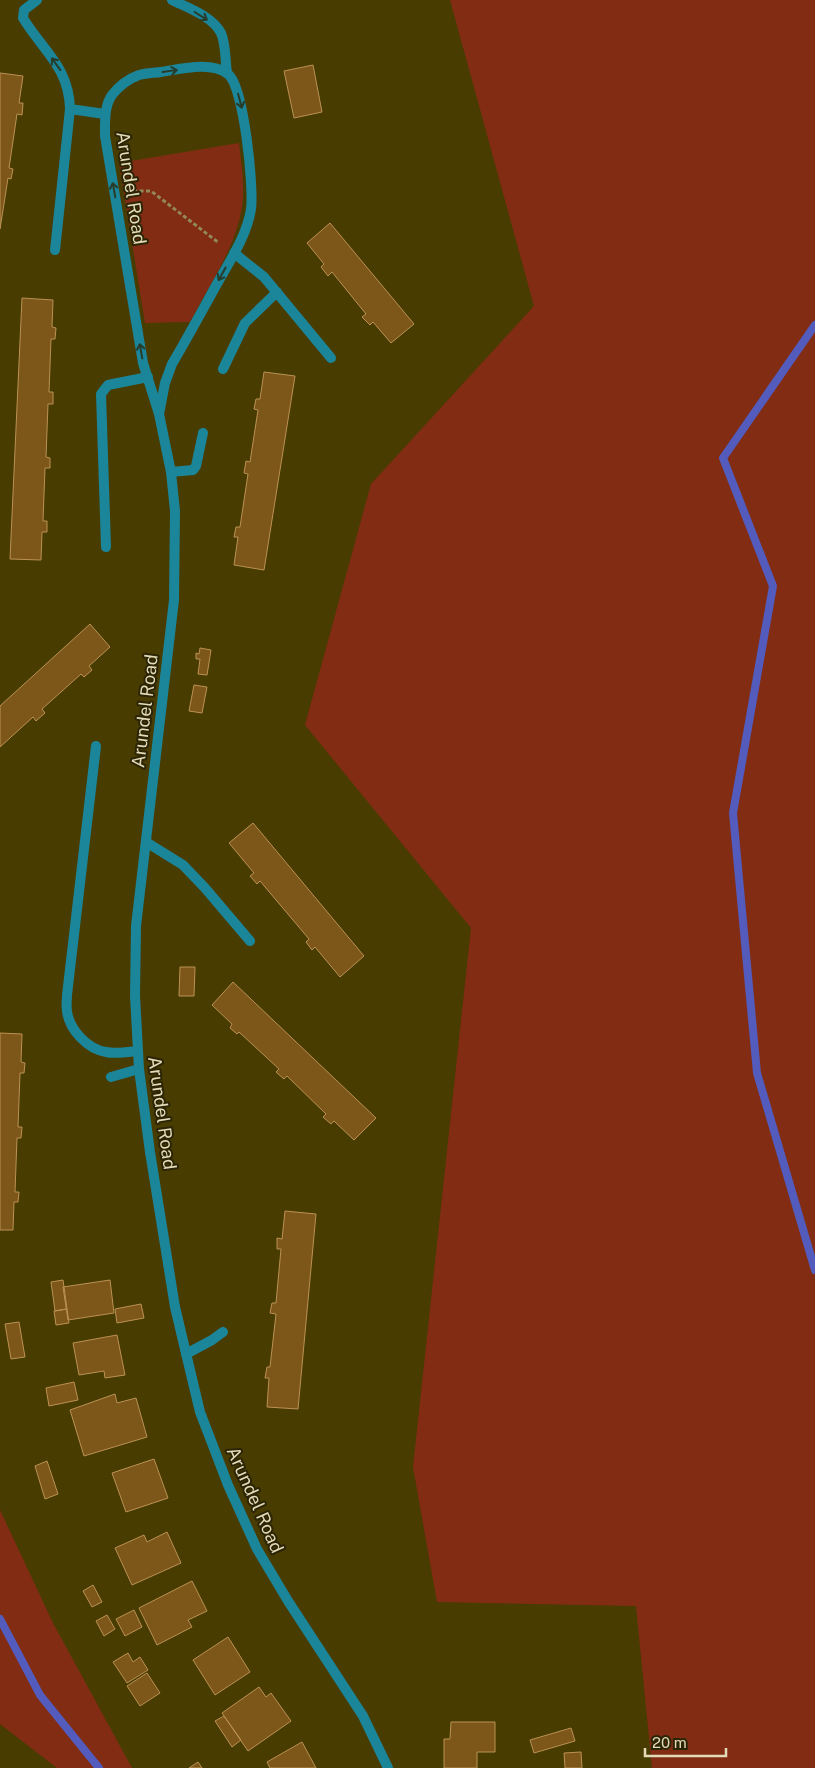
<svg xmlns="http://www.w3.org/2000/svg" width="815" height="1768" viewBox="0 0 815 1768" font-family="'Public Sans',sans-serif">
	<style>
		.green { fill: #822c14 }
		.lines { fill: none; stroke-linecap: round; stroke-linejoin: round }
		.stream { stroke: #535bbc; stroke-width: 8 }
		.building { fill: #7c5719; stroke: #bb9154 }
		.path { stroke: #938858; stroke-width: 3; stroke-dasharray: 4 2.5; stroke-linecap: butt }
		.service { stroke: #1b859a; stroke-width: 10 }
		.minor { stroke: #1b859a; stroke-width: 10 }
		.oneway { stroke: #273c2a }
		.labels { text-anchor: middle; stroke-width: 4; stroke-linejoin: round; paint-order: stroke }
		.street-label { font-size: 18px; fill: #e3dab7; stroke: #2b2405 }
	</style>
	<rect width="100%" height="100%" fill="#493c00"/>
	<path class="green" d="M450,0h365v1768h-163l-16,-162 -199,-4 -24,-135 58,-539 -166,-203 66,-241 163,-178z
		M239,143c2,18 5,36 4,55 -3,43 -33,86 -53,124l-45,1 -26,-160z
		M0,1510l53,113 79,145h-75l-57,-44z"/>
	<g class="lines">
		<path class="stream" d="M815,325l-92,133 50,128 -40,227 24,260 58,197
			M0,1619l40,76 59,73"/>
	</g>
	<path class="building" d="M313,65l9,47 -28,6 -10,-47z
		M0,73l23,3 -4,27h4l-1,12 -5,-1 -8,54 4,1 -2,10 -3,-1 -8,51z
		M330,223l84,101 -23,19 -18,-21 -3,3 -8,-8 4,-3 -34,-42 -4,4 -7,-9 3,-3 -17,-21z
		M22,298l31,2 -1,27 4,1 -1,11h-4l-2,53h4v12h-5l-2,53 4,1v10h-5l-2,53h4v11h-5l-1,28 -31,-1z
		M264,372l31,4 -31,194 -30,-5 4,-28h-4l2,-10h4l8,-53 -4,-1 2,-12 4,1 8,-52 -4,-1 2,-10h4z
		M90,624l20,23 -21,19 3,4 -8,7 -3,-3 -39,35 3,4 -9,8 -3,-4 -33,30v-41z
		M200,648l11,2 -4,25 -9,-1 2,-15h-4v-6l3,1z
		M194,685l13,2 -5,26 -13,-2z
		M253,823l111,133 -24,21 -25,-30 -3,3 -6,-8 3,-3 -49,-58 -3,3 -7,-8 4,-3 -25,-30z
		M180,967h15l-1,29h-15z
		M233,982l143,136 -22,22 -20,-19 -3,3 -8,-7 3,-3 -39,-38 -3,3 -8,-7 3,-3 -40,-37 -2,2 -7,-6 2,-4 -20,-19z
		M0,1033l22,1 -1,28 4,1 -1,10h-4l-2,54h4l-1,11h-4l-2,54h4l-1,10h-4l-1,28h-13z
		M285,1211l31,3 -18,195 -31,-2 2,-29h-4l2,-11h3l6,-53 -6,-1 2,-10h4l5,-54h-4v-11l5,1z
		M63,1280l4,29 -12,2 -4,-29z
		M110,1280l4,33 -46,7 -5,-33z
		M141,1304l3,14 -27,5 -2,-14z
		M67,1309l2,14 -13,2 -2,-14z
		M19,1322l6,35 -14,2 -6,-35z
		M117,1335l8,40 -20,3 -1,-7 -25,4 -6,-32z
		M74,1382l4,18 -29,6 -3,-18z
		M115,1394l2,9 19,-5 11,39 -63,19 -14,-46z
		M154,1459l14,39 -42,14 -14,-39z
		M47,1461l11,33 -13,5 -10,-33z
		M167,1532l14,31 -49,22 -17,-37 29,-13 3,7z
		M192,1581l15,30 -19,9 4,7 -35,18 -18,-37z
		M93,1585l9,17 -10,5 -9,-16z
		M134,1610l8,17 -17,9 -9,-17z
		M107,1615l8,14 -11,7 -8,-15z
		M228,1637l22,35 -35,23 -22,-35z
		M128,1653l5,9 7,-5 8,13 -21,13 -14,-21z
		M147,1673l13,20 -20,13 -13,-20z
		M259,1687l7,10 5,-4 20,28 -43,30 -26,-38z
		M224,1716l17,24 -9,7 -17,-26z
		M451,1722h44v30h-18v16h-33v-29h6z
		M571,1728l4,13 -41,12 -4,-13z
		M302,1742l14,26h-46l-3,-6z
		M581,1752l1,16h-17l-1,-15z
		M198,1762l4,6h-13z"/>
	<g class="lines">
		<path class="path" d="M133,191h18l68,52"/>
		<path class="service" d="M37,0l-13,10 -1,8c20,33 46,49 47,91l-15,141
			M172,0c16,8 40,16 49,33 5,11 4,27 6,40
			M70,109l35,5
			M234,253l30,24 67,81
			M223,369l22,-46 32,-31
			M171,472l22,-2 3,-4 7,-33
			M106,547l-5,-153 7,-9 40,-8
			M96,746l-29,249c0,5 -1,11 0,16 2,18 20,38 39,41 9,2 22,0 31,-1
			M146,842l37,23 22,23 45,53
			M111,1077l28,-8
			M186,1354l26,-14 11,-8"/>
		<path class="minor" d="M159,414l6,-31 7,-19c16,-27 31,-55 46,-82 13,-23 29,-47 33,-73 3,-21 -7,-123 -23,-135 -17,-13 -47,-5 -67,-2 -7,1 -15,1 -22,3 -11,4 -20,11 -27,20 -8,11 -7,28 -7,41l38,227 16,51 12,58 4,39 -1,89 -38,326 -1,70 4,73 11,83 25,155 25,105 28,73 29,64 31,52 75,115 25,52"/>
	</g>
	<defs><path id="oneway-shaft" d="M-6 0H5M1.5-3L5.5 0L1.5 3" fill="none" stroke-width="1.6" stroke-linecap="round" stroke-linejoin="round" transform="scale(1.25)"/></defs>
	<g class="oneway">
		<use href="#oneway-shaft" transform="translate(201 16) rotate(32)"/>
		<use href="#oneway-shaft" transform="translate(56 64) rotate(-126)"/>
		<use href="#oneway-shaft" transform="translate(170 71) rotate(-8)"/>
		<use href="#oneway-shaft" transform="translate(240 101) rotate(75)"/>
		<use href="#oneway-shaft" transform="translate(114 190) rotate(-100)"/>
		<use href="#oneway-shaft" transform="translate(222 274) rotate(119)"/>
		<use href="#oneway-shaft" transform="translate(141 351) rotate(-100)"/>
	</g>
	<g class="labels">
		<g class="street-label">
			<text transform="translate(131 188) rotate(81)" y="6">Arundel Road</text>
			<text transform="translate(145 711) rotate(-83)" y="6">Arundel Road</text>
			<text transform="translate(162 1113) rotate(82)" y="6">Arundel Road</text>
			<text transform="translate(255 1500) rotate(66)" y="6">Arundel Road</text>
		</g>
	</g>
	<path d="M645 1748v8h81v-8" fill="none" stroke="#e3dab7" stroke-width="2.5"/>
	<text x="652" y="1748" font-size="15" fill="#e3dab7" stroke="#2b2405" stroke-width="4" paint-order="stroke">20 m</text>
</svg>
